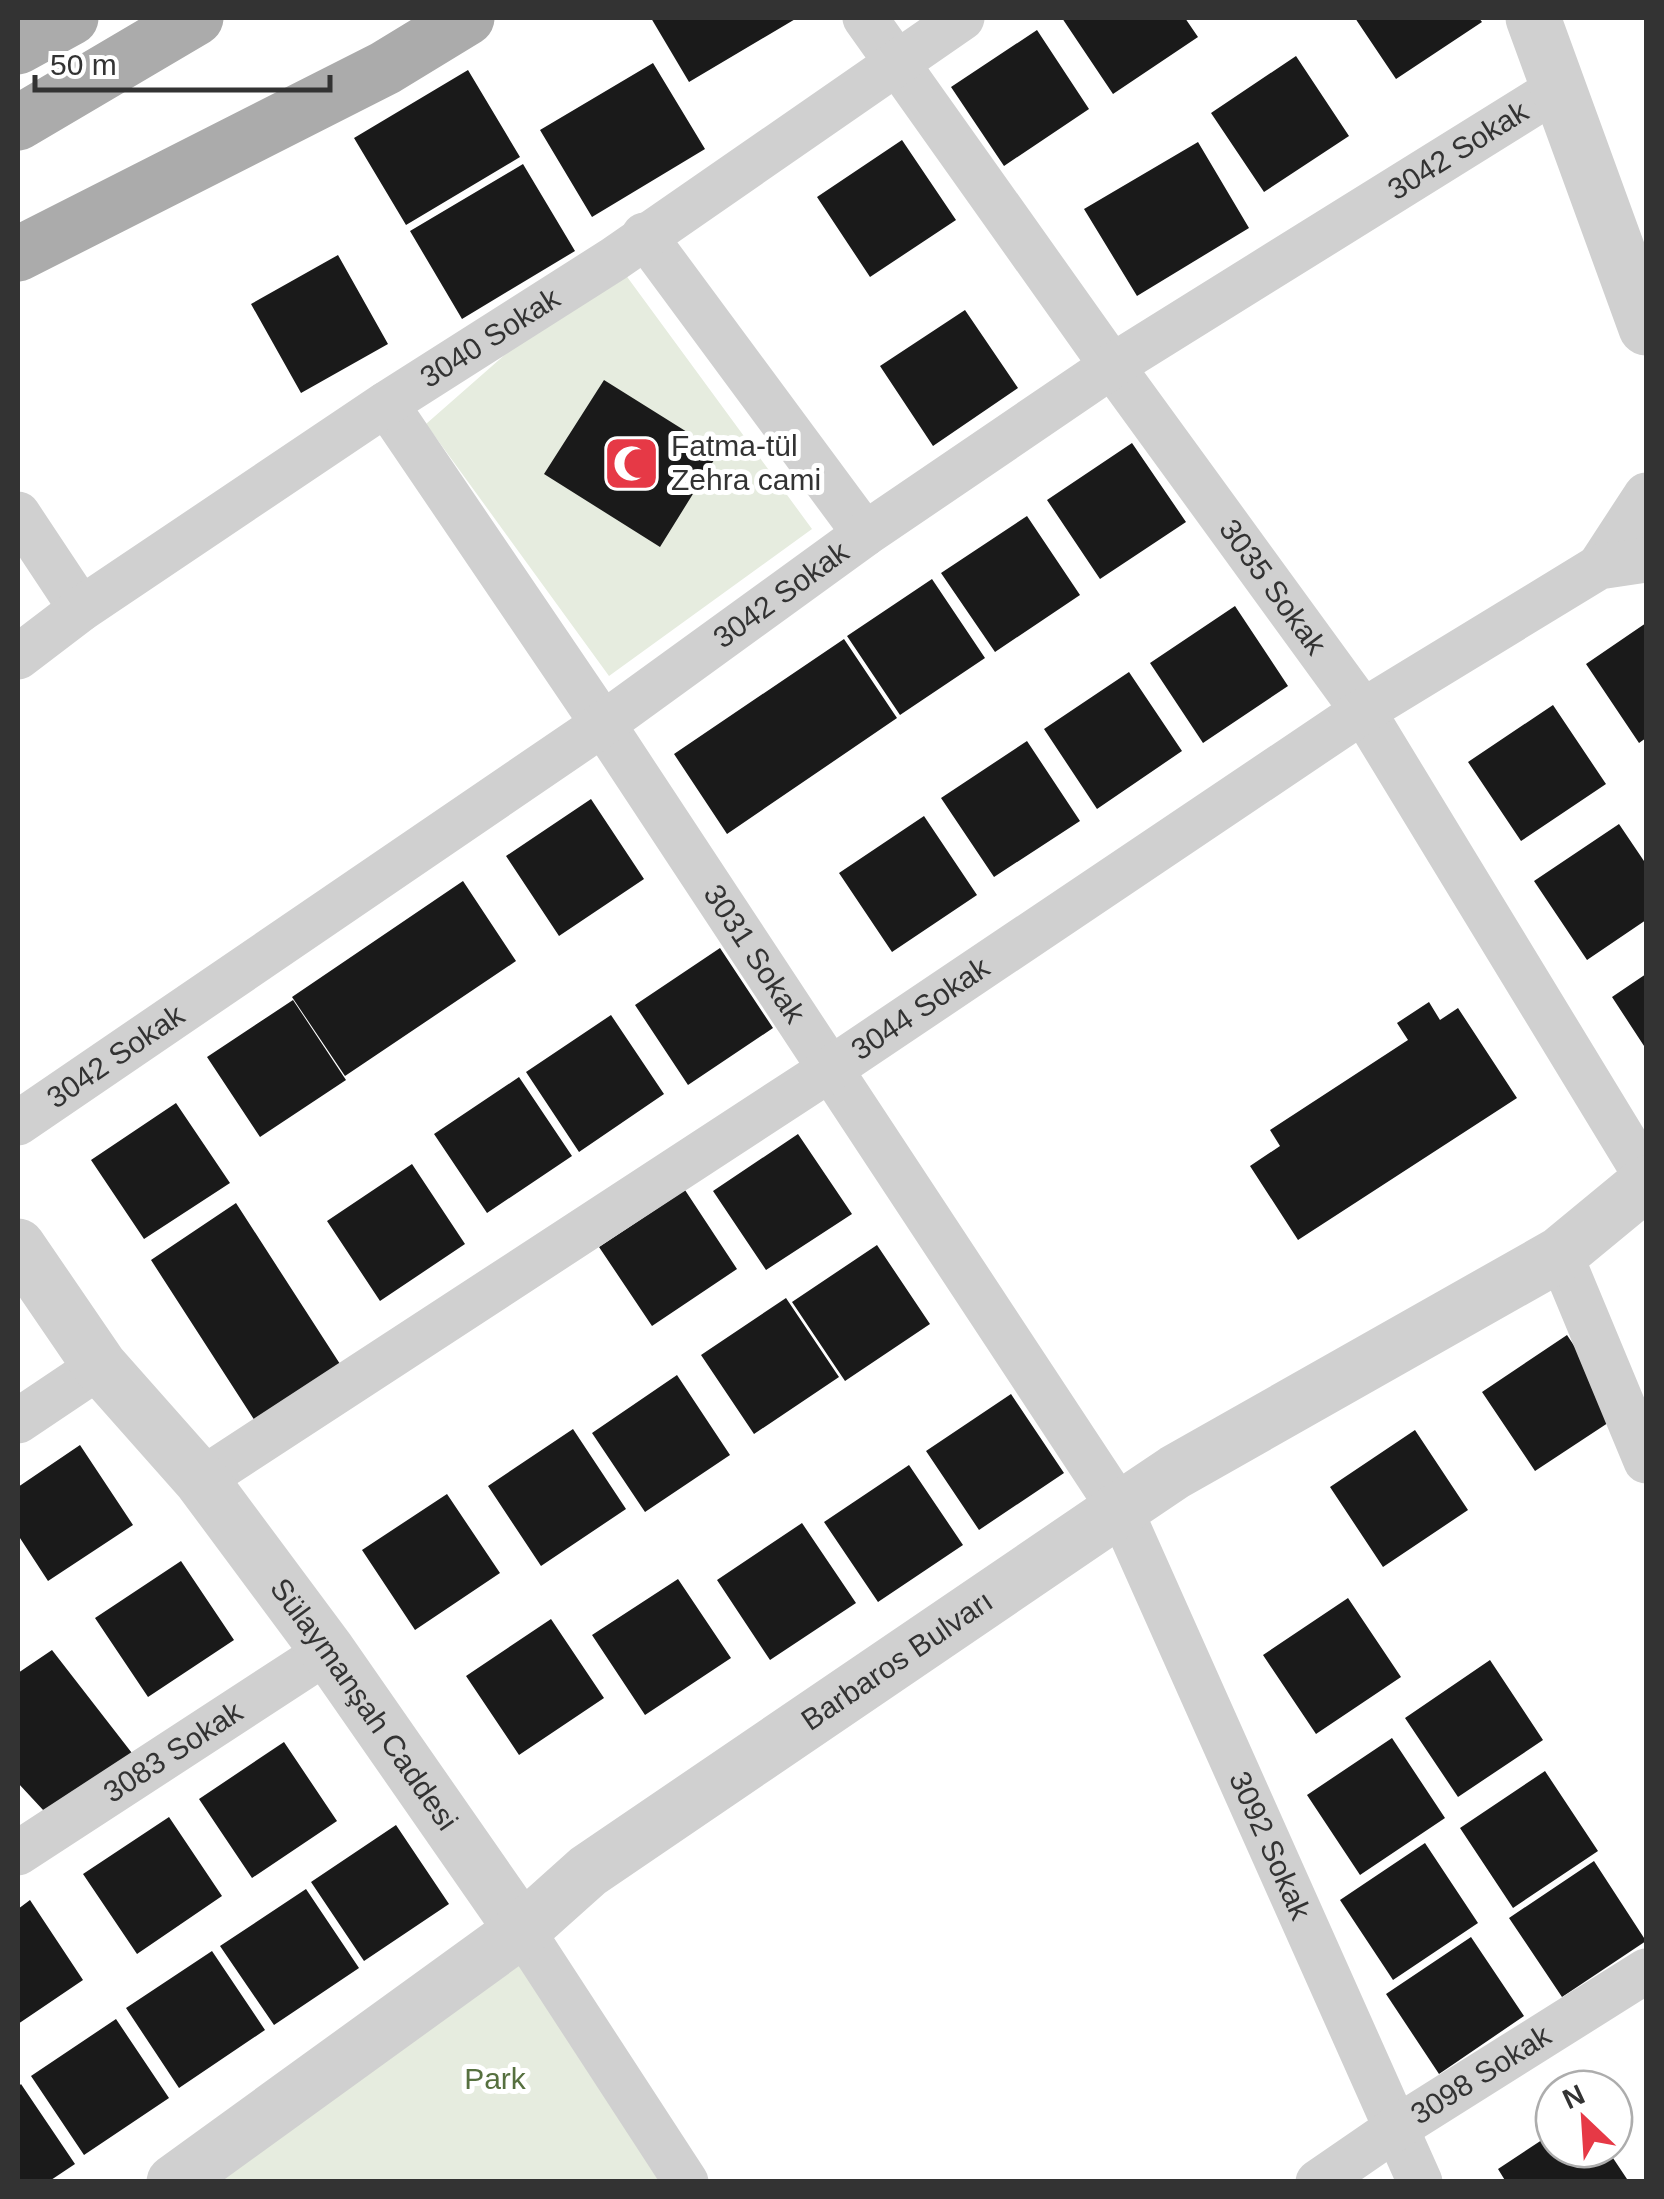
<svg xmlns="http://www.w3.org/2000/svg" width="1664" height="2199" viewBox="0 0 1664 2199" font-family="Helvetica,sans-serif">
	<style>
		.green { fill: #e6ecdf }
		.building { fill: #1a1a1a }
		.lines { fill: none; stroke-linecap: round; stroke-linejoin: round }
		.minor { stroke: #d0d0d0; stroke-width: 45 }
		.tertiary { stroke: #d0d0d0; stroke-width: 55 }
		.primary { stroke: #ababab; stroke-width: 55 }
		.labels { text-anchor: middle; stroke-width: 10; stroke-linejoin: round; paint-order: stroke }
		.street-label { font-size: 30px; fill: #333; stroke: #fff }
		.poi-label { font-size: 30px; fill: #333; stroke: #fff; text-anchor: start }
		.park-label { font-size: 30px; fill: #56703f; stroke: #fff }
	</style>
	<rect width="100%" height="100%" fill="#fff"/>
	<path class="green" d="M614,259l198,270 -203,147 -183,-252z
		M522,1930l164,252h-512z"/>
	<path class="building" d="M651,18h146l-108,64z
		M1062,18h123l13,19 -85,57z
		M1355,18h124l3,4 -86,57z
		M1037,30l52,79 -85,57 -53,-79z
		M1296,56l53,80 -85,56 -53,-79z
		M653,63l52,86 -113,68 -52,-87z
		M468,70l52,87 -114,68 -52,-87z
		M902,140l54,80 -86,57 -53,-80z
		M1198,142l51,86 -112,68 -53,-87z
		M523,164l52,87 -113,68 -52,-88z
		M338,255l50,89 -87,49 -50,-89z
		M965,310l53,78 -85,58 -53,-80z
		M604,380l115,72 -59,95 -116,-73z
		M1132,443l54,79 -86,57 -53,-79z
		M1027,516l53,79 -85,57 -54,-79z
		M932,579l53,79 -85,57 -53,-79z
		M1235,606l53,80 -85,57 -53,-80z
		M1646,623v115l-7,5 -53,-79z
		M844,639l53,79 -170,116 -53,-80z
		M1129,672l53,79 -85,58 -53,-80z
		M1553,705l53,79 -85,57 -53,-79z
		M1027,741l53,80 -86,56 -53,-79z
		M591,799l53,80 -85,57 -53,-80z
		M924,816l53,79 -85,57 -53,-79z
		M1619,824l27,40v56l-59,40 -53,-79z
		M463,881l53,80 -171,115 -53,-79z
		M720,948l53,80 -85,57 -53,-80z
		M1646,974v75l-34,-52z
		M293,1000l53,80 -86,57 -53,-80z
		M1429,1002l11,18 18,-12 59,90 -219,142 -48,-74 30,-20 -10,-16 138,-90 -11,-17z
		M611,1015l53,79 -85,58 -53,-80z
		M519,1077l53,79 -85,57 -53,-79z
		M176,1103l54,80 -86,56 -53,-79z
		M798,1134l54,80 -86,56 -53,-79z
		M412,1164l53,80 -85,57 -53,-80z
		M685,1190l52,79 -85,57 -53,-79z
		M236,1203l104,161 -85,57 -104,-161z
		M877,1245l53,79 -85,57 -53,-79z
		M786,1298l53,79 -85,57 -53,-79z
		M1567,1335l53,80 -85,56 -53,-79z
		M677,1375l53,80 -85,57 -53,-79z
		M1011,1394l53,79 -85,57 -53,-79z
		M573,1429l53,80 -85,57 -53,-80z
		M1415,1430l53,80 -85,57 -53,-80z
		M80,1445l53,80 -85,56 -30,-46v-48z
		M909,1465l54,80 -85,57 -54,-80z
		M447,1494l53,79 -85,57 -53,-80z
		M802,1523l54,80 -86,57 -53,-80z
		M181,1561l53,79 -86,57 -53,-79z
		M678,1579l53,79 -86,57 -53,-80z
		M1348,1598l53,79 -85,57 -53,-79z
		M551,1619l53,79 -85,57 -53,-79z
		M52,1650l83,107 -91,54 -26,-28v-110z
		M1490,1660l53,80 -85,57 -53,-79z
		M1392,1738l53,80 -85,57 -53,-80z
		M284,1742l53,79 -85,57 -53,-79z
		M1545,1771l53,80 -85,57 -53,-80z
		M169,1817l53,79 -85,58 -54,-80z
		M396,1825l53,79 -85,57 -53,-79z
		M1425,1843l53,80 -85,57 -53,-80z
		M1594,1861l52,80 -84,56 -53,-79z
		M306,1889l53,79 -85,57 -54,-79z
		M30,1900l53,80 -65,44v-115z
		M1471,1937l53,79 -85,58 -53,-80z
		M212,1951l53,79 -86,58 -53,-80z
		M116,2019l53,79 -85,57 -53,-79z
		M21,2084l54,80 -27,18h-30v-95z
		M1554,2132v17h53l22,33h-123l-8,-13z"/>
	<g class="lines">
		<g class="minor">
			<path id="s1" d="M865,18l247,348 251,345 283,465"/>
			<path d="M644,235l221,299"/>
			<path id="s2" d="M386,404l217,320 517,785 300,673"/>
			<path d="M18,514l63,95"/>
			<path d="M1599,567l47,-72"/>
			<path id="s3" d="M18,657l63,-48 305,-205 228,-145 348,-241"/>
			<path id="s4" d="M18,1123l585,-399 262,-190 247,-168 448,-279"/>
			<path d="M1560,1254l86,207"/>
			<path d="M18,1421l82,-55"/>
			<path id="s5" d="M201,1480l628,-410 534,-359 236,-144 47,-7"/>
			<path id="s6" d="M18,1853l310,-202"/>
			<path d="M522,1930l164,252"/>
			<path id="s7" d="M1318,2182l80,-55 248,-156"/>
		</g>
		<g class="tertiary">
			<path d="M1533,18l113,310"/>
			<path id="s8" d="M18,1246l82,120 101,114 127,171 194,279"/>
			<path id="s9" d="M174,2182l348,-252 66,-59 532,-362 55,-37 385,-218 86,-71"/>
		</g>
		<path class="primary" d="M18,47l53,-29
			M18,123l178,-105
			M18,254l367,-186 82,-50"/>
	</g>
	<defs>
		<symbol id="mosque-square" viewBox="-11 -11 22 22"><rect x="-9" y="-9" width="18" height="18" rx="4" fill="#e63946" stroke="#fff"/><path d="M3.5-4.9A6 6 0 1 0 3.5 4.9A5 5 0 1 1 3.5-4.9Z" fill="#fff"/></symbol>
	</defs>
	<g fill-rule="evenodd">
		<use href="#mosque-square" x="600" y="432" width="63" height="63"/>
	</g>
	<g class="labels">
		<g class="street-label">
			<text dy="10" stroke="none"><textPath href="#s4" startOffset="1738">3042 Sokak</textPath></text>
			<text dy="10" stroke="none"><textPath href="#s3" startOffset="570">3040 Sokak</textPath></text>
			<text dy="10" stroke="none"><textPath href="#s1" startOffset="700">3035 Sokak</textPath></text>
			<text dy="10" stroke="none"><textPath href="#s4" startOffset="928">3042 Sokak</textPath></text>
			<text dy="10" stroke="none"><textPath href="#s2" startOffset="662">3031 Sokak</textPath></text>
			<text dy="10" stroke="none"><textPath href="#s5" startOffset="860">3044 Sokak</textPath></text>
			<text dy="10" stroke="none"><textPath href="#s4" startOffset="118">3042 Sokak</textPath></text>
			<text dy="10" stroke="none"><textPath href="#s9" startOffset="892">Barbaros Bulvarı</textPath></text>
			<text dy="10" stroke="none"><textPath href="#s8" startOffset="575">Sülaymanşah Caddesi</textPath></text>
			<text dy="10" stroke="none"><textPath href="#s6" startOffset="185">3083 Sokak</textPath></text>
			<text dy="10" stroke="none"><textPath href="#s2" startOffset="1695">3092 Sokak</textPath></text>
			<text dy="10" stroke="none"><textPath href="#s7" startOffset="195">3098 Sokak</textPath></text>
		</g>
		<g class="poi-label">
			<text x="671" y="456">Fatma-tül<tspan x="671" dy="34">Zehra cami</tspan></text>
		</g>
		<g class="park-label">
			<text x="495" y="2089">Park</text>
		</g>
	</g>
	<rect width="1664" height="2199" fill="none" stroke="#333333" stroke-width="40"/>
	<g transform="translate(1584 2119) rotate(335)"><circle r="48" fill="#ffffff" stroke="#adadad" stroke-width="2.5"/>
	<path d="M0-8L18 38L0 25L-18 38Z" fill="#e63946"/>
	<text y="-15" font-size="28" font-weight="bold" text-anchor="middle" fill="#333333">N</text>
	</g>
	<path d="M35 75v15h295v-15" fill="none" stroke="#333333" stroke-width="5"/>
	<text x="50" y="75" font-size="30" fill="#333333" stroke="#ffffff" stroke-width="8" paint-order="stroke">50 m</text>
</svg>
